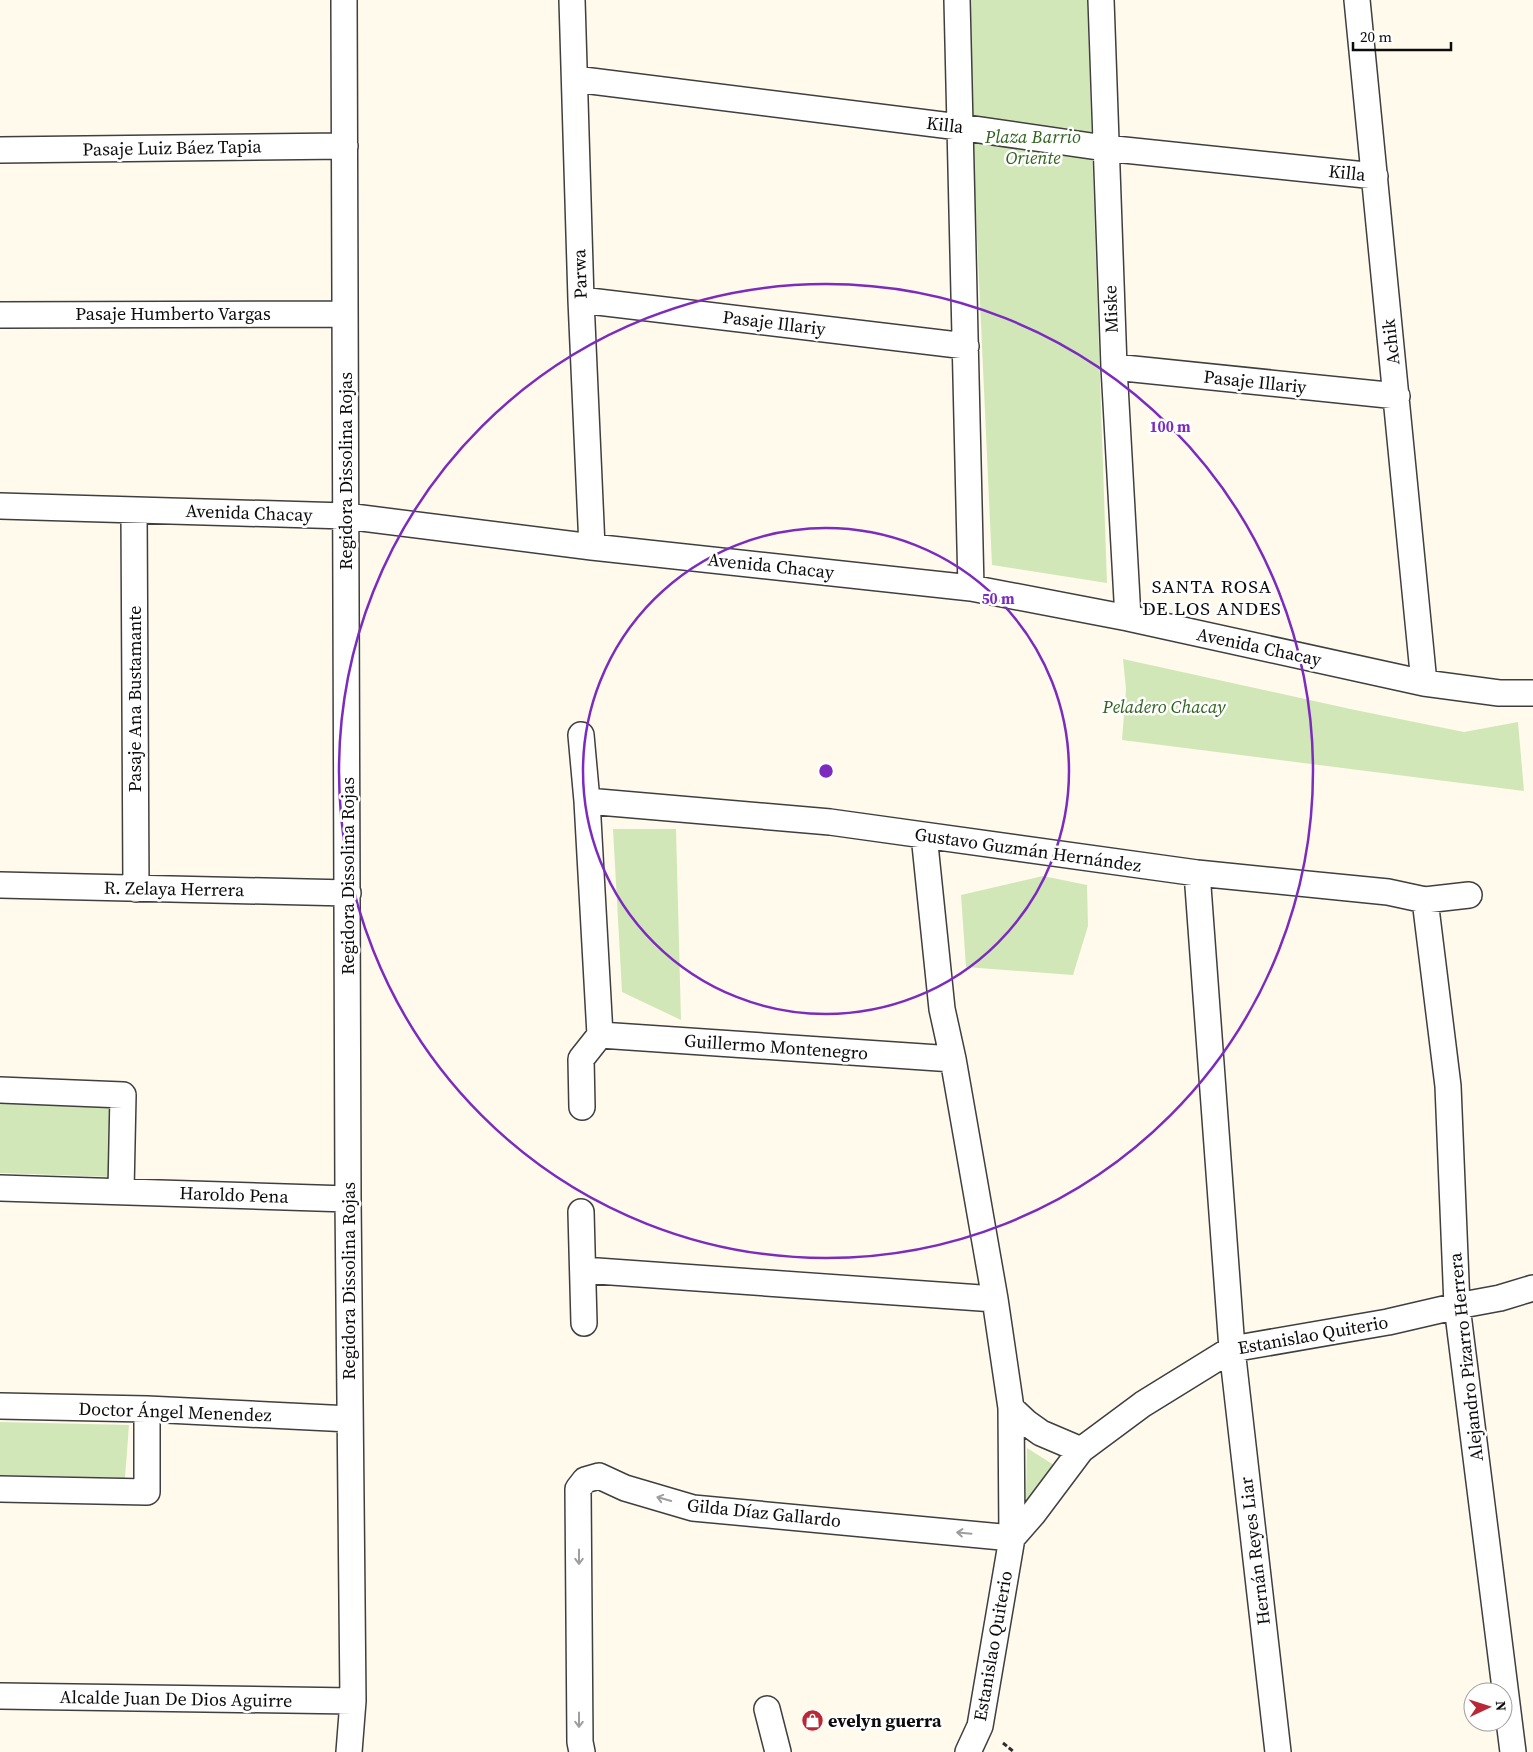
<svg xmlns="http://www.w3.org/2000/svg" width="1533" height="1752" viewBox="0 0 1533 1752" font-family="'Source Serif 4',serif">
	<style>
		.green { fill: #d2e7b7 }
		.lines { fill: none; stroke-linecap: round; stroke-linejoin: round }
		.minor-casing { stroke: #3f3f3f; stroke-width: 28 }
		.path { stroke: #2e2e2e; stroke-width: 3; stroke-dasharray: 5 2.5; stroke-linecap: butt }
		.minor { stroke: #fff; stroke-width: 25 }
		.oneway { stroke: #9e9e9e }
		.ring { fill: none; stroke: #7b2cbf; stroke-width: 2.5 }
		.labels { text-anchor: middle; stroke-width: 5; stroke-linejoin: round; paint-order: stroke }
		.street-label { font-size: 18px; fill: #0c0c0c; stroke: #fff }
		.park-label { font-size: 18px; font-style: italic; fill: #30621e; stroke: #fff }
		.poi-label { font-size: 18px; font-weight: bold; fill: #0c0c0c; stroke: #fff; text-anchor: start }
		.neighbourhood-label { font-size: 19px; letter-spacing: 1px; fill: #0c0c0c; stroke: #fff }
		.centre { fill: #7b2cbf; stroke: #fff; stroke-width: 2.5 }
		.ring-label { font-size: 15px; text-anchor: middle; font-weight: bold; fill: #7b2cbf; stroke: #fff; stroke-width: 5; stroke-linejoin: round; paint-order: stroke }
	</style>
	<rect width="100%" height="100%" fill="#fffaec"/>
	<path class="green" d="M969,0h118l20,583 -115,-18 -19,-416z
		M1123,659l232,51 109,22 54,-10 6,69 -402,-51 4,-51z
		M613,829h63l5,191 -59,-28z
		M1043,876l44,9 1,41 -15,49 -107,-8 -5,-72z
		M0,1097l113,3 -1,77 -112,-4z
		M0,1422l129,3 -4,53 -125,-3z
		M1027,1448l27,17 -28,35z"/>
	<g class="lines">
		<defs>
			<path id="minor" d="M344,0l4,1199 5,502 -4,51
				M572,0l9,300 11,247
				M957,0l14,588
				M1101,0l13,367 14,251
				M1357,0l67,683
				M575,79l384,48 146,21 270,28
				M0,150l345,-4
				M581,300l385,46
				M0,315l345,-1
				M1114,367l283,29
				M0,506l346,10 246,31 379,41 157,30 296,65 75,10h34
				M134,510l2,379
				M581,735l6,66 13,234 -19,24 1,48
				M587,801l243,21 367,51 191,19 37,8 44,-5
				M1197,873l35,476 46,403
				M0,885l348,8
				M1425,900l23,186 9,220 56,446
				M600,1035l353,24
				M0,1090l123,5 -2,96
				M0,1188l348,11
				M581,1212l3,111
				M583,1270l412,29
				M0,1406l147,3 203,10
				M1011,1408l16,15 14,10 40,17
				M0,1489l147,3v-83
				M0,1696l353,5
				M767,1709l11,43
				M582,1752l-2,-10 -2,-253 7,-9 14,-4 26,12 68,20 319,30 -1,-130 -16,-109 -42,-240 -11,-50 -18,-174
				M968,1752l12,-26 32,-188 21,-24 48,-64 62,-46 89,-55 156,-27 69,-16 43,-8 33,-10"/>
		</defs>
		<use href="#minor" class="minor-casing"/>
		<path class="path" d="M1003,1743l11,9"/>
		<use href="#minor" class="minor"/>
	</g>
	<defs><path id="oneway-shaft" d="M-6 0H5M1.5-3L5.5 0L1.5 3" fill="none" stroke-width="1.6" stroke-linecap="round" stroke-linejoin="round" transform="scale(1.25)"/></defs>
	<g class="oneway">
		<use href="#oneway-shaft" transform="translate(664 1499) rotate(-164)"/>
		<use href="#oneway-shaft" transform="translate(964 1533) rotate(-175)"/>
		<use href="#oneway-shaft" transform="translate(579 1557) rotate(90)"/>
		<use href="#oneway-shaft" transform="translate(579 1720) rotate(90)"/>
	</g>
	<g class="ring">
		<circle cx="826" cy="771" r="243"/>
		<circle cx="826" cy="771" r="487"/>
	</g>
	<defs>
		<symbol id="shop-disc" viewBox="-11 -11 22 22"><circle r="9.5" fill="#b82836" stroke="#fff"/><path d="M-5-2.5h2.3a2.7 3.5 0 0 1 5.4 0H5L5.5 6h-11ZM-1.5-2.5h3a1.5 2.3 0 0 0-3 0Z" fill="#fff"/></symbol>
	</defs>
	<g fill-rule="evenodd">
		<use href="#shop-disc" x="800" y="1708" width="25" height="25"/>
	</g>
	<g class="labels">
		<g class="street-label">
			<text transform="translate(945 125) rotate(7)" y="6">Killa</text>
			<text transform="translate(172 148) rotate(-1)" y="6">Pasaje Luiz Báez Tapia</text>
			<text transform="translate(1347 173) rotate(6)" y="6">Killa</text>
			<text transform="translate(580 274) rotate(-92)" y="6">Parwa</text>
			<text transform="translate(1111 309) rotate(-92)" y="6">Miske</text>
			<text x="173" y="320">Pasaje Humberto Vargas</text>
			<text transform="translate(774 323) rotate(7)" y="6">Pasaje Illariy</text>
			<text transform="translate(1391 342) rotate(-96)" y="6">Achik</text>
			<text transform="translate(1255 382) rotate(6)" y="6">Pasaje Illariy</text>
			<text transform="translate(346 471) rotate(-90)" y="6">Regidora Dissolina Rojas</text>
			<text transform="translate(249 513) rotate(2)" y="6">Avenida Chacay</text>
			<text transform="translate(771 566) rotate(6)" y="6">Avenida Chacay</text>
			<text transform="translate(1259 647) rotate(12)" y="6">Avenida Chacay</text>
			<text transform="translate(135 699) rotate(-90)" y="6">Pasaje Ana Bustamante</text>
			<text transform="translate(1028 850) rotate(8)" y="6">Gustavo Guzmán Hernández</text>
			<text transform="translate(348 876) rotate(-90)" y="6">Regidora Dissolina Rojas</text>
			<text transform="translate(174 889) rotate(1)" y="6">R. Zelaya Herrera</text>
			<text transform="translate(776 1047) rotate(4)" y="6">Guillermo Montenegro</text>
			<text transform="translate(234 1195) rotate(2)" y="6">Haroldo Pena</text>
			<text transform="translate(349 1281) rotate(-90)" y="6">Regidora Dissolina Rojas</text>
			<text transform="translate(1313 1335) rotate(-10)" y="6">Estanislao Quiterio</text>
			<text transform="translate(1466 1357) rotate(-96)" y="6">Alejandro Pizarro Herrera</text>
			<text transform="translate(175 1412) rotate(2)" y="6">Doctor Ángel Menendez</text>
			<text transform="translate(764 1513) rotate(6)" y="6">Gilda Díaz Gallardo</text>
			<text transform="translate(1255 1551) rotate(-97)" y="6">Hernán Reyes Liar</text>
			<text transform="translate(993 1646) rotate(-80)" y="6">Estanislao Quiterio</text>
			<text transform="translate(176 1699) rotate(1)" y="6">Alcalde Juan De Dios Aguirre</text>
		</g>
		<g class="park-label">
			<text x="1033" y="143">Plaza Barrio<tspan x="1033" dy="21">Oriente</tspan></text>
			<text x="1164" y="713">Peladero Chacay</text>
		</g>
		<g class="poi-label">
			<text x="828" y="1727">evelyn guerra</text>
		</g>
		<g class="neighbourhood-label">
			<text x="1212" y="593">SANTA ROSA<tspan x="1212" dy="22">DE LOS ANDES</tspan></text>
		</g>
	</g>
	<circle cx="826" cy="771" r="8" class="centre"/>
	<g class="ring-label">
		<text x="1170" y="432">100 m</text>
		<text x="998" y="604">50 m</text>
	</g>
	<g transform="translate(1488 1707) rotate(86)"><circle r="24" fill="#ffffff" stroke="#9e9e9e"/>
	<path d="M0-4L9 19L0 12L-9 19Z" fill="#b82836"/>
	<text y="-8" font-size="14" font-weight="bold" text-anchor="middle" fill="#0c0c0c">N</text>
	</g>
	<path d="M1353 42v8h98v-8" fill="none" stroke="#0c0c0c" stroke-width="2.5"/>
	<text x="1360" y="42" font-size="15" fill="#0c0c0c" stroke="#ffffff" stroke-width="4" paint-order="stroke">20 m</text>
</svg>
